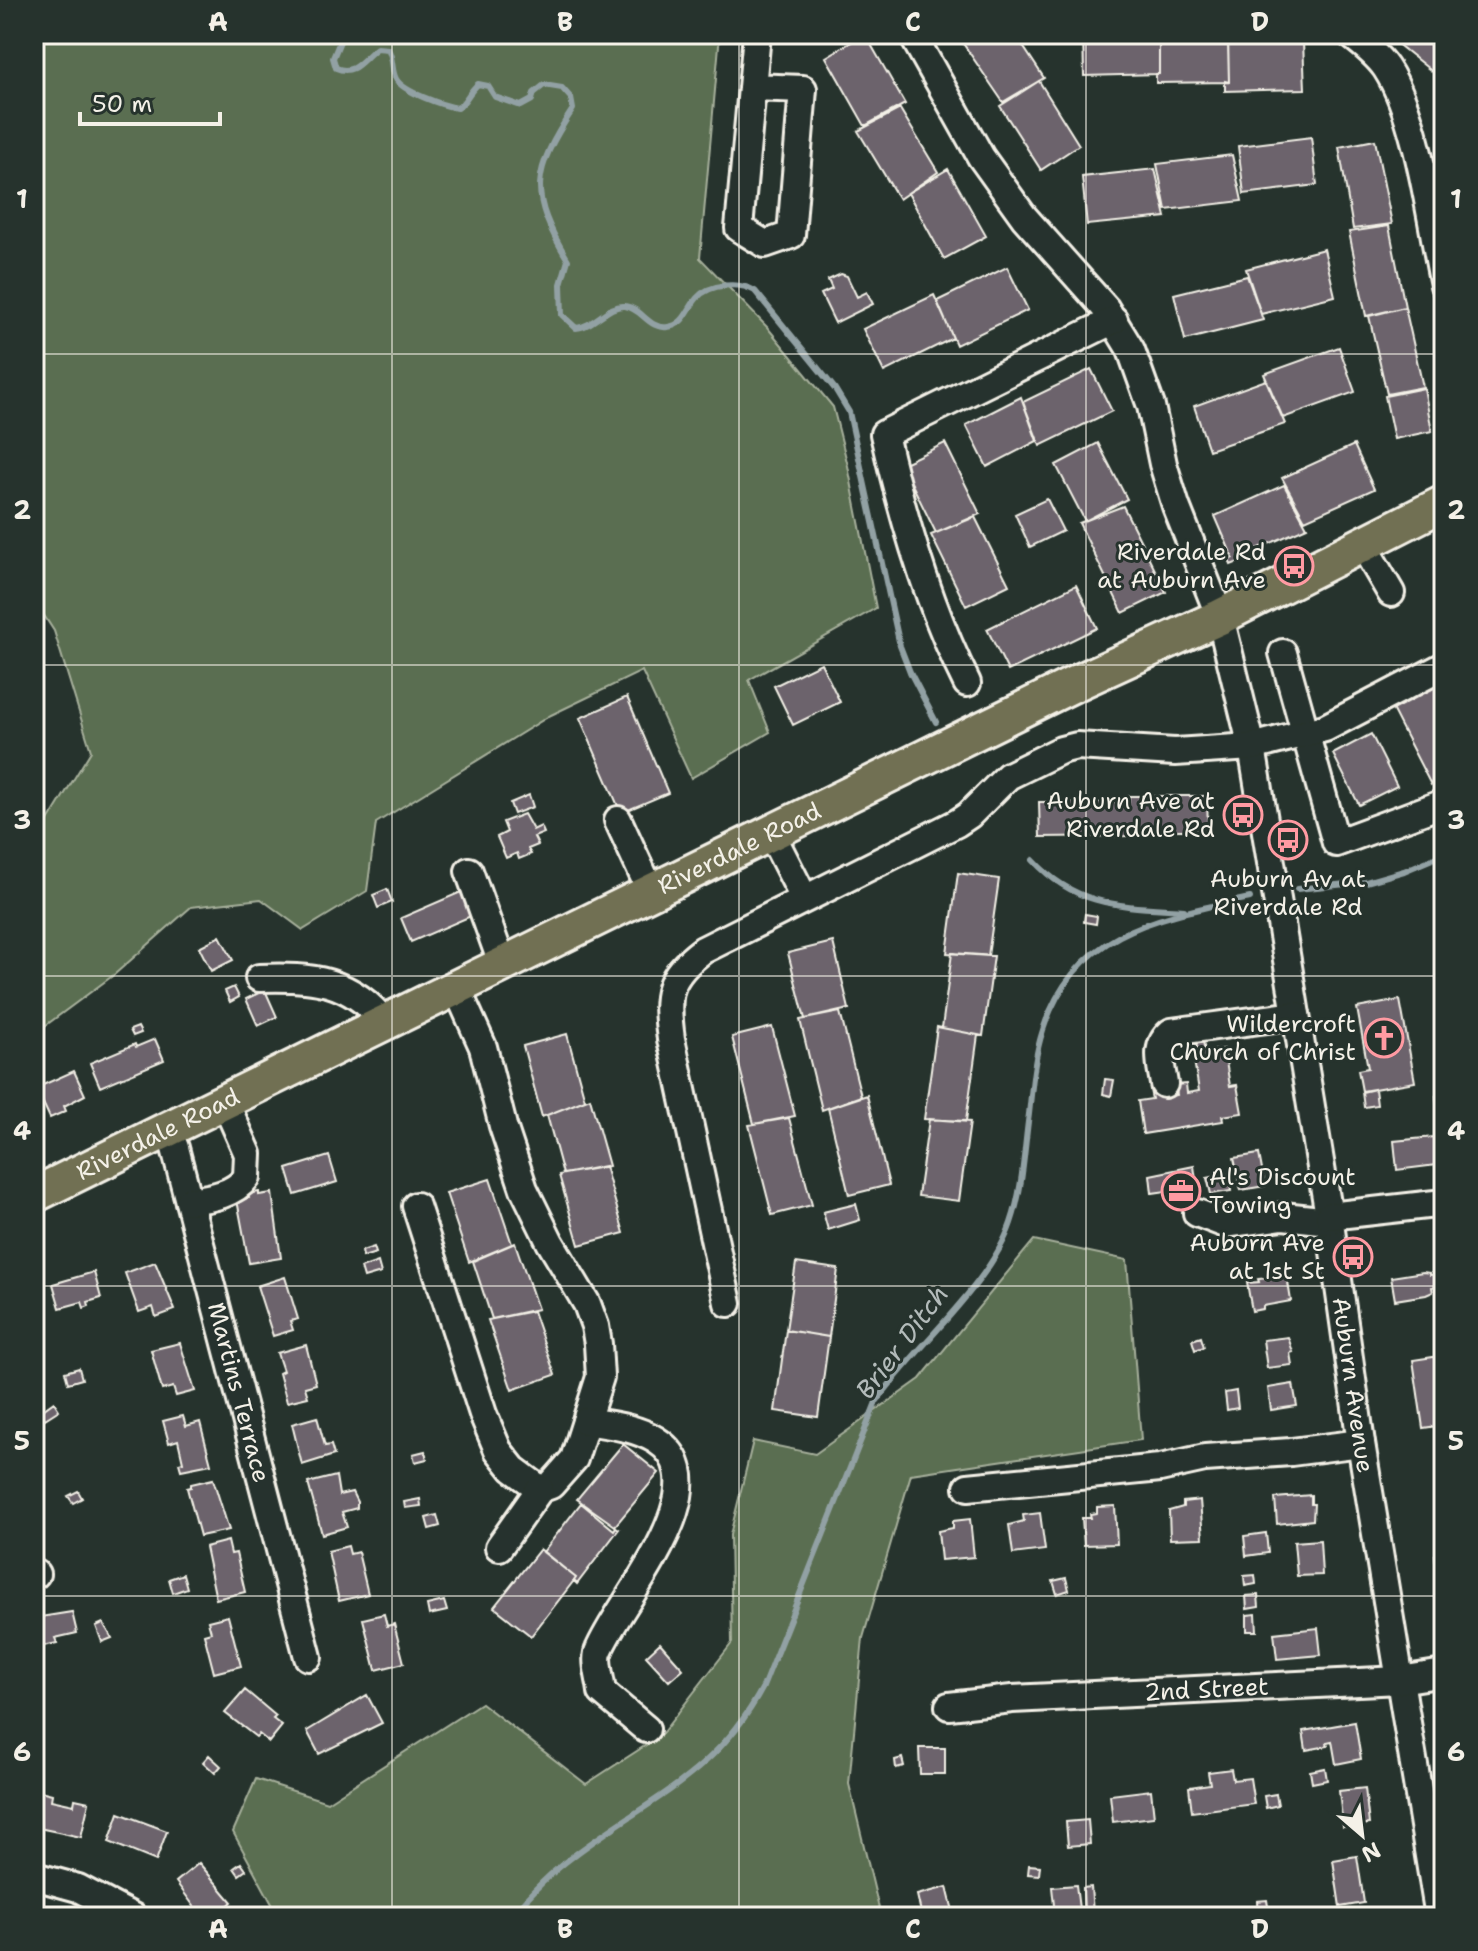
<svg xmlns="http://www.w3.org/2000/svg" width="1478" height="1951" viewBox="0 0 1478 1951" font-family="'Shantell Sans',sans-serif">
	<style>
		.green { fill: #5a6e51; stroke: #a7b09c; stroke-width: 2 }
		.lines { fill: none; stroke-linecap: round; stroke-linejoin: round }
		.stream { stroke: #92a1a4; stroke-width: 6 }
		.building { fill: #6c646c; stroke: #f4f1e8; stroke-width: 2 }
		.minor-casing { stroke: #f4f1e8; stroke-width: 32 }
		.major-casing { stroke: #f4f1e8; stroke-width: 40 }
		.minor { stroke: #26332d; stroke-width: 26 }
		.major { stroke: #716f52; stroke-width: 34 }
		.grid { fill: none; stroke: #f4f1e8; stroke-width: 2; stroke-opacity: 0.55 }
		.labels { text-anchor: middle; stroke-width: 6; stroke-linejoin: round; paint-order: stroke }
		.poi-label { font-size: 24px; fill: #f4f1e8; stroke: #26332d; text-anchor: end }
		.street-label { font-size: 24px; fill: #f4f1e8; stroke: #26332d }
		.water-label { font-size: 26px; font-style: italic; fill: #b3bbba; stroke: #26332d }
		.neatline { fill: none; stroke: #f4f1e8; stroke-width: 3 }
		.grid-label { font-size: 26px; text-anchor: middle; font-weight: bold; fill: #f4f1e8 }
	</style>
	<rect width="100%" height="100%" fill="#26332d"/>
	<filter id="ink" filterUnits="userSpaceOnUse"><feTurbulence type="fractalNoise" baseFrequency=".0125" numOctaves="2"/><feDisplacementMap in="SourceGraphic" scale="16" xChannelSelector="R" yChannelSelector="G"/><feConvolveMatrix kernelMatrix="1 2 1 2 8 2 1 2 1" color-interpolation-filters="sRGB"/></filter>
	<g filter="url(#ink)">
		<path class="green" d="M34,34h686l-20,224 67,69 66,80 15,59 28,142 -127,72 21,52 -79,46 -49,-107 -91,44 -175,108 -9,68 -64,39 -42,-31 -70,8 -76,67 -81,60v-190l57,-93 -37,-120 -20,-31z
			M1034,1240l93,20 14,180 -230,34 -48,164 -14,146 32,133h-602l-46,-85 23,-53 71,23 154,-99 105,81 74,-48 72,-93 -2,-108 23,-94 62,13 105,-75z"/>
		<g class="lines">
			<path class="stream" d="M343,34l-10,24 3,10c19,8 26,-9 41,-20l11,1c6,10 3,21 8,30 7,13 48,27 62,29 8,-7 11,-16 20,-24l10,2 7,11 26,9 11,-6 2,-7 10,-8 18,3 9,10 2,11c-41,63 -45,85 -5,151l-7,24 1,31 14,13c18,-1 32,-24 49,-22 17,2 24,24 43,21 17,-2 20,-19 29,-29 13,-15 43,-16 58,-7l80,98 14,23 51,234 10,26 26,50
				M1033,860c44,48 90,46 151,50
				M1297,889l69,-7 38,-11 40,-17
				M510,1917c19,-22 39,-43 62,-60 76,-58 143,-80 191,-170l113,-285c40,-56 114,-117 135,-179 12,-34 13,-73 18,-109 3,-27 5,-57 14,-84 32,-100 116,-113 207,-132"/>
		</g>
		<path class="building" d="M865,34l40,70 -40,22 -39,-69z
			M968,34h47l29,44 -41,24 -43,-63z
			M1083,34h76v40l-75,2z
			M1401,34h43v47l-49,-39z
			M1228,36l1,46 -73,1v-9h3v-36z
			M1303,42l2,47 -80,2v-10l4,1 -1,-38z
			M1039,81l40,64 -38,25 -41,-64z
			M900,109l38,63 -39,27 -41,-68z
			M1311,137l6,48 -73,9 -6,-48z
			M1375,140l17,84 -39,5 -14,-82z
			M1232,155l10,46 -76,9 -9,-46z
			M948,169l38,67 -42,23 -36,-66z
			M1155,169l11,48 -79,8 -5,-48z
			M1389,226l16,81 -39,9 -17,-84z
			M1324,249l11,47 -74,18 -15,-45z
			M1007,267l21,43 -72,35 -19,-44z
			M841,274l6,2 10,21 10,-5 6,12 -38,19 -14,-29 11,-5 -4,-9z
			M1247,276l16,44 -78,20 -11,-46z
			M934,295l19,43 -69,34 -21,-43z
			M1405,307l18,80 -36,7 -18,-78z
			M1339,347l16,45 -72,26 -19,-44z
			M1091,369l21,42 -72,35 -17,-44z
			M1266,380l19,44 -76,26 -15,-44z
			M1424,388l8,43 -38,8 -9,-43z
			M1021,397l16,44 -50,26 -21,-42z
			M945,443l35,71 -44,19 -34,-69z
			M1098,443l29,56 -42,22 -29,-56z
			M1354,445l20,44 -69,31 -23,-42z
			M1284,485l23,42 -68,30 2,4 -10,4 -2,-5 4,-2 -18,-42z
			M1047,499l16,32 -33,16 -15,-33z
			M1123,506l43,86 -43,21 -44,-90z
			M975,517l34,68 -43,21 -35,-71z
			M1076,585l21,43 -89,43 -21,-42z
			M821,663l19,39 -47,23 -19,-39z
			M1444,680v98l-13,7 -40,-78z
			M627,697l41,96 -47,20 -41,-95z
			M1371,734l26,52 -38,19 -26,-51z
			M529,795l4,12 -19,7 -4,-11z
			M1129,796h78l1,34h-78v6l-90,1 -1,-35h90z
			M524,814l9,16 8,-4 3,7 -10,4 4,8 -10,4 3,5 -12,5 -2,-6 -11,5 -9,-21 10,-5 -4,-10z
			M958,873l41,6 -11,77 -41,-3z
			M387,889l5,13 -14,6 -5,-13z
			M461,892l10,24 -60,26 -10,-24z
			M1085,914l12,2 -1,8 -12,-2z
			M220,936l13,24 -22,11 -12,-24z
			M833,942l16,67 -44,10 -17,-66z
			M952,953l42,3 -11,80 -41,-8z
			M234,987l5,10 -9,5 -5,-11z
			M265,990l12,27 -19,9 -12,-27z
			M1400,1000l15,82 -53,9 -4,-21 10,-2 -11,-60z
			M840,1012l21,84 -39,14 -22,-90z
			M138,1027l3,6 -8,3 -3,-6z
			M772,1027l23,89 -41,8 -22,-87z
			M937,1027l41,8 -12,86 -42,-2z
			M567,1034l18,66 -43,17 -19,-71z
			M155,1039l9,21 -64,27 -10,-24 45,-19 1,3z
			M1203,1041l2,11 19,-3 6,37 7,-1 5,28 -20,3 1,5 -80,13 -5,-33 14,-2 -2,-9 10,-2 1,9 16,-2 -2,-10 11,-1 1,9 12,-2 -6,-37 5,-1 -2,-11z
			M74,1071l11,24 -21,11 2,5 -16,7 -14,-30z
			M1105,1079l9,1 -3,16 -8,-2z
			M1375,1089l2,16 -13,2 -2,-15z
			M867,1095l22,90 -40,10 -21,-87z
			M1436,1096h8v9h-7z
			M590,1098l19,68 -46,8 -16,-59z
			M789,1118l23,87 -40,10 -23,-90z
			M929,1119l41,3 -11,79 -41,-5z
			M1444,1136v28l-47,6 -3,-29z
			M1259,1154l6,32 -24,4 -7,-32z
			M329,1156l8,26 -42,13 -8,-26z
			M605,1166l19,67 -45,12 -20,-70z
			M1194,1166l4,28 -30,5 -2,-8 -14,2 -2,-18z
			M1228,1174l3,17 -20,3 -4,-16z
			M490,1179l22,65 -43,18 -23,-69z
			M259,1192v3l13,-2 9,65 -32,5 -12,-63 12,-2 -1,-4z
			M856,1204l4,16 -32,10 -5,-18z
			M515,1243l23,66 -46,10 -19,-58z
			M374,1247l2,6 -13,4 -1,-6z
			M155,1262l20,48 -19,7 -3,-10 -14,5 -14,-39z
			M378,1262l3,11 -17,5 -3,-10z
			M796,1263l42,6 -9,68 -43,-7z
			M94,1272l7,26 -13,4 1,4 -5,2 -2,-6 -22,6 -7,-24z
			M1423,1272l7,1v2l13,-1 1,11 -12,2 1,5 -7,3 -31,5 -4,-23z
			M1287,1276l4,25 -28,5v3l-11,2 -5,-28 12,-1 -1,-3z
			M285,1277l13,42 -8,2 3,9 -20,6 -16,-50z
			M34,1300l8,26 -8,2z
			M533,1311l22,64 -43,15 -24,-70z
			M786,1330l43,7 -11,80 -43,-6z
			M1201,1337l3,10 -9,3 -3,-10z
			M1288,1337l5,15 -3,1 2,12 -25,3 -4,-28z
			M180,1343l15,48 -19,5 -3,-9 -11,3 -11,-40z
			M306,1345l10,39 -11,3 3,10 -21,5 -8,-29 4,-2 -6,-18z
			M1440,1356l4,26v43l-21,3 -10,-68z
			M79,1368l3,11 -14,4 -3,-11z
			M1293,1384l4,22 -26,4 -3,-22z
			M1236,1391l2,17 -11,2 -2,-17z
			M54,1402l5,8 -14,9 -5,-7z
			M183,1416l3,10 14,-4 11,42 -30,6 -2,-7 4,-1 -5,-22 -9,3 -6,-22z
			M317,1417l8,29 6,-1 3,10 -32,10 -10,-41z
			M623,1444l36,29 -44,53 -38,-27z
			M425,1451l2,8 -12,3 -2,-8z
			M336,1476l3,19 13,-3 5,10v6l-15,4 5,15 -25,7 -14,-51z
			M213,1479l16,51 -29,6 -13,-48 4,-1v-3z
			M78,1491l4,7 -9,5 -5,-7z
			M1311,1495v9h3l-1,16 -36,4 -2,-26z
			M420,1499l1,7 -16,2 -1,-6z
			M1200,1500l3,38 -33,1 -1,-28 14,-4v-5z
			M581,1503l33,27 2,-3 3,2 -42,55 -3,-3 2,-3 -33,-26z
			M1115,1506l2,38 -33,1 -2,-27h9l-1,-4 7,-1v-6z
			M1040,1513l5,37 -32,4 -4,-29 15,-4 -1,-6z
			M437,1515l3,11 -11,3 -3,-11z
			M970,1519l4,38 -33,3 -3,-29 15,-3v-7z
			M1444,1531v36l-1,-5 -7,1 -1,-8h6l-2,-13h4l-1,-10z
			M1266,1533l2,20 -22,3 -2,-20z
			M1320,1540l2,35 -25,1 -3,-34z
			M228,1541l3,13 5,-1 9,39 -29,7 -11,-52z
			M348,1546l2,8 8,-2 10,42 -29,7 -11,-50z
			M540,1549l36,29 -45,58 -37,-29z
			M183,1574l4,14 -14,5 -4,-14z
			M1255,1575l1,9 -11,2 -1,-10z
			M1066,1578l3,12 -12,4 -4,-13z
			M1258,1595l1,12 -12,2 -1,-13z
			M444,1601l3,10 -18,4 -2,-10z
			M72,1612l5,21 -22,5 2,5 -23,5v-30z
			M384,1614l3,12 7,-2 10,39 -28,7 -13,-51z
			M1256,1614l1,17h-10v-16z
			M228,1616l13,50 -27,7 -10,-39 7,-2 -3,-11z
			M103,1623l9,15 -10,4 -6,-16z
			M1318,1628l3,27 -44,4 -3,-26z
			M660,1643l23,26 -14,12 -23,-25z
			M245,1690l31,26 -3,3 9,7 -13,16 -10,-8 -3,3 -31,-24z
			M367,1695l15,28 -63,31 -12,-23z
			M1355,1722l6,37 -25,5 -4,-23 -5,1 1,4 -22,4 -3,-19z
			M919,1748h26v26h-25z
			M209,1755l12,11 -6,7 -12,-11z
			M902,1758l2,8 -8,2 -1,-8z
			M1325,1768l2,12 -15,3 -2,-12z
			M1231,1769l2,11 17,-2 4,26 -62,8 -3,-25 21,-3 -2,-12z
			M1365,1788l4,36 -26,3 -4,-36z
			M1151,1790l3,27 -41,5 -3,-27z
			M40,1791l12,3 -1,6 23,5 1,-6 14,3 -8,35 -47,-10z
			M1276,1794l2,11 -12,3 -2,-12z
			M119,1813l48,18 -11,30 -47,-19z
			M1088,1820l2,24 -22,2 -2,-24z
			M1357,1856l7,47 -24,4 -7,-47z
			M199,1863l33,39 -17,15h-13l-26,-35z
			M241,1863l5,7 -7,5 -5,-7z
			M1029,1865l11,1 -1,9 -11,-1z
			M1076,1885l4,32h-28l3,-2 -3,-28z
			M947,1887l7,28 -32,2 -5,-22z
			M1091,1887l2,26h-9l-1,-25z
			M1267,1900l2,13 -11,1 -1,-13z"/>
		<g class="lines">
			<defs>
				<g id="minor">
					<path id="s1" d="M912,34l69,123 43,60 82,92 25,41 20,56 12,58 13,42 44,111 32,130 24,146 53,323 32,227 78,474"/>
					<path d="M1350,34c13,10 27,21 36,34 33,50 45,157 58,217"/>
					<path d="M752,87l51,2 -12,146 -26,9 -26,-16 18,-194"/>
					<path d="M1363,545l28,48"/>
					<path d="M1283,653l53,190 108,-40"/>
					<path d="M967,683c-39,-78 -64,-164 -83,-249l230,-114"/>
					<path d="M618,820l34,74"/>
					<path d="M772,835l32,63"/>
					<path d="M469,871l34,95"/>
					<path d="M259,978c53,-2 92,1 127,46"/>
					<path d="M1164,1084c-3,-20 -10,-38 7,-52l125,-17"/>
					<path id="s2" d="M168,1130l7,18 133,509"/>
					<path d="M189,1201c21,-3 45,-6 58,-24l1,-23 -23,-52"/>
					<path d="M416,1206l67,208 15,36 15,19 27,20 11,-4 23,-26 26,-82 -2,-33 -3,-18 -8,-22 -37,-62 -26,-53 -21,-63 -20,-79 -26,-58"/>
					<path d="M1197,1213l29,11 57,-8 47,5"/>
					<path d="M1329,1216l115,-13"/>
					<path d="M728,1303l-57,-264c-6,-44 -5,-61 32,-89l254,-127 12,-8 39,-39 53,-26 16,-4 98,6 77,-5 73,-19 119,-62"/>
					<path d="M586,1421c24,4 49,6 70,19 70,44 -38,162 -57,210 -5,10 2,30 3,42l44,37"/>
					<path d="M968,1487l192,-19 45,-10 86,-6 70,-9"/>
					<path d="M499,1547l41,-58"/>
					<path d="M34,1575l2,-1"/>
					<path id="s3" d="M949,1706l63,-7 388,-19 44,-7"/>
					<path d="M34,1876l44,12 55,29"/>
				</g>
				<g id="major">
					<path id="s4" d="M34,1195l1040,-511 146,-67 224,-114"/>
				</g>
			</defs>
			<use href="#minor" class="minor-casing"/>
			<use href="#major" class="major-casing"/>
			<use href="#minor" class="minor"/>
			<use href="#major" class="major"/>
		</g>
	</g>
	<path class="grid" d="M392,34v1883M739,34v1883M1086,34v1883M34,354h1410M34,665h1410M34,976h1410M34,1286h1410M34,1596h1410"/>
	<defs>
		<symbol id="bus-ring" viewBox="-11 -11 22 22"><circle r="9.5" fill="#26332d" stroke="#ff9aa2" stroke-width="1.5"/><path d="M-5-6H5V4H4V6H2V4H-2V6H-4V4H-5ZM-3.5-4V0h7V-4ZM-3.5 1.2v1.5H-2V1.2ZM2 1.2v1.5H3.5V1.2Z" fill="#ff9aa2"/></symbol>
		<symbol id="church-ring" viewBox="-11 -11 22 22"><circle r="9.5" fill="#26332d" stroke="#ff9aa2" stroke-width="1.5"/><path d="M-1.2-6h2.4v3.5h3.3v2.4h-3.3V6h-2.4V-.1h-3.3v-2.4h3.3Z" fill="#ff9aa2"/></symbol>
		<symbol id="office-ring" viewBox="-11 -11 22 22"><circle r="9.5" fill="#26332d" stroke="#ff9aa2" stroke-width="1.5"/><path d="M-6-3h4V-5.5h4V-3h4V5H-6ZM-1-4.5V-3h2v-1.5ZM-6 0V1H6V0Z" fill="#ff9aa2"/></symbol>
	</defs>
	<g fill-rule="evenodd">
		<use href="#bus-ring" x="1272" y="544" width="44" height="44"/>
		<use href="#bus-ring" x="1221" y="793" width="44" height="44"/>
		<use href="#bus-ring" x="1266" y="818" width="44" height="44"/>
		<use href="#church-ring" x="1362" y="1016" width="44" height="44"/>
		<use href="#office-ring" x="1159" y="1169" width="44" height="44"/>
		<use href="#bus-ring" x="1331" y="1235" width="44" height="44"/>
	</g>
	<g class="labels">
		<g class="poi-label">
			<text x="1266" y="560">Riverdale Rd<tspan x="1266" dy="28">at Auburn Ave</tspan></text>
			<text x="1215" y="809">Auburn Ave at<tspan x="1215" dy="28">Riverdale Rd</tspan></text>
			<text x="1288" y="887" text-anchor="middle">Auburn Av at<tspan x="1288" dy="28">Riverdale Rd</tspan></text>
			<text x="1356" y="1032">Wildercroft<tspan x="1356" dy="28">Church of Christ</tspan></text>
			<text x="1209" y="1185" text-anchor="start">Al's Discount<tspan x="1209" dy="28">Towing</tspan></text>
			<text x="1325" y="1251">Auburn Ave<tspan x="1325" dy="28">at 1st St</tspan></text>
		</g>
		<g class="street-label">
			<text dy="8" stroke="none"><textPath href="#s4" startOffset="786">Riverdale Road</textPath></text>
			<text dy="8" stroke="none"><textPath href="#s4" startOffset="138">Riverdale Road</textPath></text>
			<text dy="8" stroke="none"><textPath href="#s1" startOffset="1448">Auburn Avenue</textPath></text>
			<text dy="8" stroke="none"><textPath href="#s2" startOffset="272">Martins Terrace</textPath></text>
			<text dy="8" stroke="none"><textPath href="#s3" startOffset="258">2nd Street</textPath></text>
		</g>
		<g class="water-label">
			<text transform="translate(902 1342) rotate(-53)" y="9">Brier Ditch</text>
		</g>
	</g>
	<rect width="1478" height="1951" fill="none" stroke="#26332d" stroke-width="88"/>
	<g transform="translate(1362 1835) rotate(152)" stroke="#26332d" stroke-width="6" paint-order="stroke">
	<path d="M0-6L14 30L0 20L-14 30Z" fill="#f4f1e8"/>
	<text y="-12" font-size="22" font-weight="bold" text-anchor="middle" fill="#f4f1e8">N</text>
	</g>
	<path d="M80 112v12h140v-12" fill="none" stroke="#f4f1e8" stroke-width="4"/>
	<text x="92" y="112" font-size="24" fill="#f4f1e8" stroke="#26332d" stroke-width="6" paint-order="stroke">50 m</text>
	<rect x="44" y="44" width="1390" height="1863" class="neatline"/>
	<g class="grid-label">
		<text x="218" y="31">A</text>
		<text x="565" y="31">B</text>
		<text x="913" y="31">C</text>
		<text x="1260" y="31">D</text>
		<text x="22" y="208">1</text>
		<text x="1456" y="208">1</text>
		<text x="22" y="519">2</text>
		<text x="1456" y="519">2</text>
		<text x="22" y="829">3</text>
		<text x="1456" y="829">3</text>
		<text x="22" y="1140">4</text>
		<text x="1456" y="1140">4</text>
		<text x="22" y="1450">5</text>
		<text x="1456" y="1450">5</text>
		<text x="22" y="1761">6</text>
		<text x="1456" y="1761">6</text>
		<text x="218" y="1938">A</text>
		<text x="565" y="1938">B</text>
		<text x="913" y="1938">C</text>
		<text x="1260" y="1938">D</text>
	</g>
</svg>
